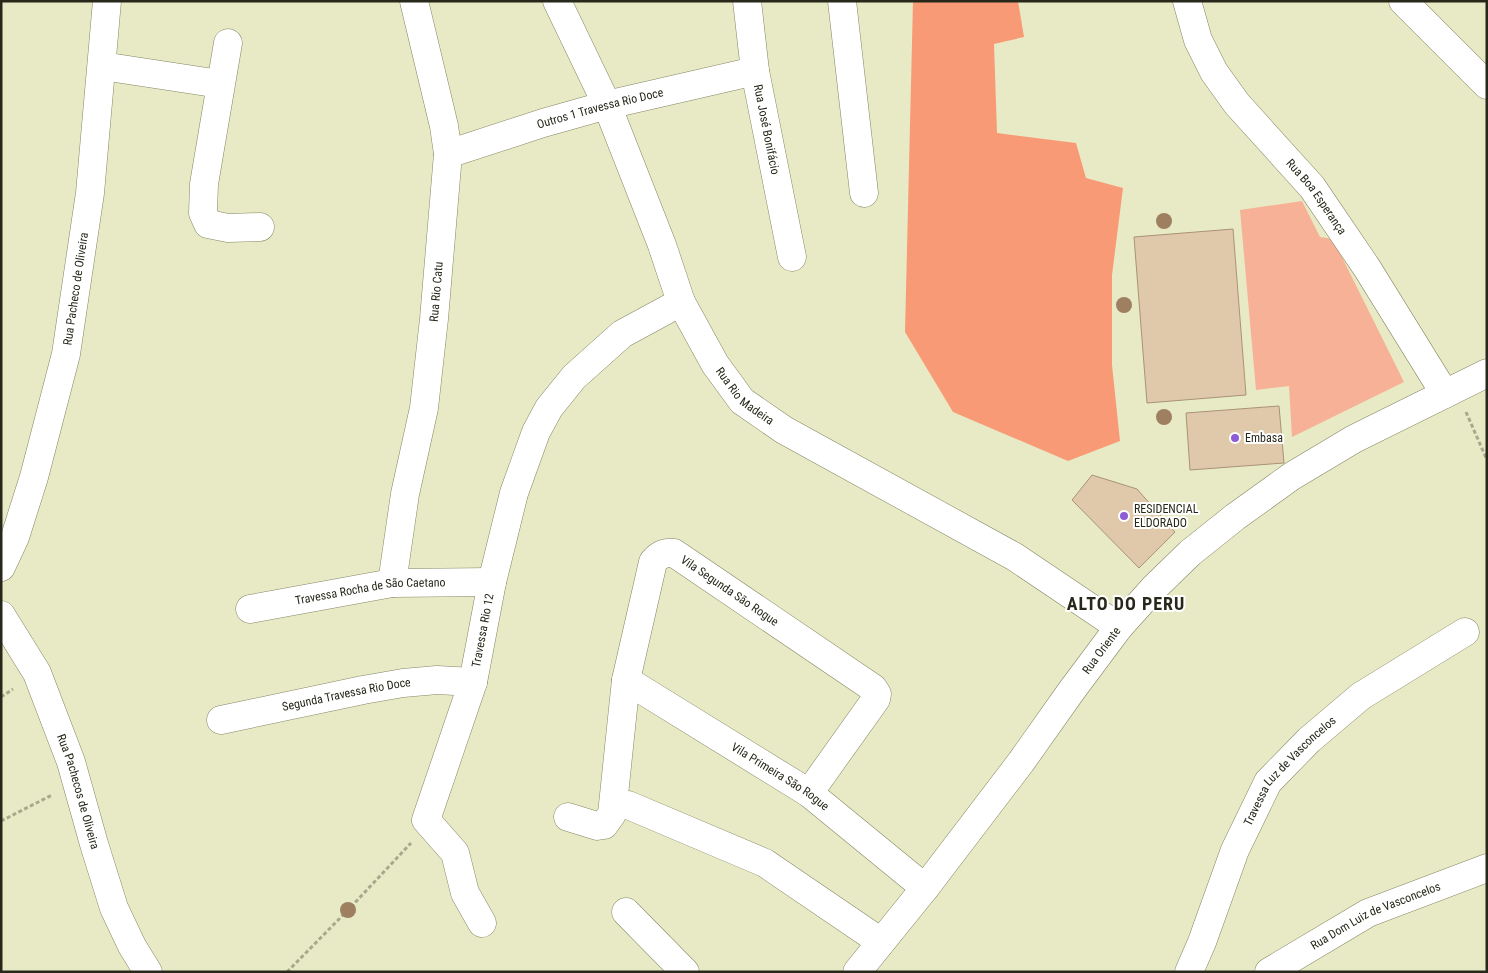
<svg xmlns="http://www.w3.org/2000/svg" width="1488" height="973" viewBox="0 0 1488 973" font-family="'Roboto Condensed',sans-serif">
	<style>
		.green { fill: #f7b196 }
		.forest { fill: #f99a76 }
		.building { fill: #e0c9aa; stroke: #a89375 }
		.lines { fill: none; stroke-linecap: round; stroke-linejoin: round }
		.minor-casing { stroke: #858664; stroke-width: 29 }
		.path { stroke: #a8a98c; stroke-width: 3; stroke-dasharray: 4 2.5; stroke-linecap: butt }
		.minor { stroke: #fff; stroke-width: 28 }
		.tree { fill: #9e7f60 }
		.poi-dot { fill: #8d5dd6; stroke: #fff; stroke-width: 2 }
		.labels { text-anchor: middle; stroke-width: 4; stroke-linejoin: round; paint-order: stroke }
		.street-label { font-size: 12px; fill: #27281a; stroke: #fff }
		.poi-label { font-size: 12px; fill: #27281a; stroke: #fff; text-anchor: start }
		.district-label { font-size: 18px; font-weight: bold; letter-spacing: 1px; fill: #27281a; stroke: #fff }
	</style>
	<rect width="100%" height="100%" fill="#e8eac5"/>
	<path class="green" d="M1302,201l18,36 13,2 71,143 -112,55 -3,-51 -33,4 -16,-180z"/>
	<path class="forest" d="M913,1h105l6,36 -30,7 3,89 79,10 10,35 37,10 -11,87v90l8,76 -52,20 -115,-49 -48,-80z"/>
	<path class="building" d="M1233,229l13,166 -99,8 -13,-166z
		M1279,406l5,57 -94,7 -4,-57z
		M1092,475l45,14 38,43 -36,36 -67,-68z"/>
	<g class="lines">
		<defs>
			<g id="minor">
				<path id="s1" d="M557,1l50,104 55,140 19,57 34,62 27,37 42,29 231,127 104,70"/>
				<path id="s2" d="M747,1l8,70 37,186"/>
				<path d="M842,1l22,192"/>
				<path id="s3" d="M1187,1l11,39 16,32 23,32 75,83 55,81 78,126"/>
				<path d="M1403,1l84,84"/>
				<path d="M228,43l-24,141 -1,29 5,11 20,4 32,-1"/>
				<path d="M102,66l118,18"/>
				<path id="s4" d="M448,154l95,-31 64,-18 148,-34"/>
				<path id="s5" d="M1,567l14,-30 19,-60 32,-123 24,-161 17,-192"/>
				<path id="s6" d="M392,583l13,-89 19,-86 10,-89 14,-165 -4,-28 -30,-125"/>
				<path id="s7" d="M250,609l142,-26 100,-1"/>
				<path id="s8" d="M1,615l36,58 34,89 23,82 20,64 18,38 16,26"/>
				<path id="s9" d="M626,680l183,113 116,95"/>
				<path id="s10" d="M221,720l142,-30 40,-7 34,-3 36,2"/>
				<path d="M628,805l137,58 116,79"/>
				<path id="s11" d="M568,817l29,9 7,-1 8,-11 14,-134 27,-118c6,-7 11,-10 21,-9l199,135 4,6 -1,5 -67,94"/>
				<path d="M626,912l59,60"/>
				<path id="s12" d="M482,923l-17,-30 -10,-40 -29,-33 47,-138 19,-100 22,-89 22,-61 13,-24 25,-31 48,-43 59,-32"/>
				<path id="s13" d="M857,972l68,-84 96,-126 51,-72 47,-63 35,-39 36,-35 45,-36 57,-41 62,-37 133,-66"/>
				<path id="s14" d="M1189,972l13,-30 33,-92 33,-68 41,-42 52,-44 104,-64"/>
				<path id="s15" d="M1269,972l99,-59 119,-45"/>
			</g>
		</defs>
		<use href="#minor" class="minor-casing"/>
		<path class="path" d="M1466,412l21,48
			M1,697l12,-8
			M1,821l51,-26
			M287,972l61,-62 63,-67"/>
		<use href="#minor" class="minor"/>
	</g>
	<g class="tree">
		<circle cx="1164" cy="221" r="8"/>
		<circle cx="1124" cy="305" r="8"/>
		<circle cx="1164" cy="417" r="8"/>
		<circle cx="348" cy="910" r="8"/>
	</g>
	<g class="poi-dot">
		<circle cx="1235" cy="438" r="5"/>
		<circle cx="1124" cy="516" r="5"/>
	</g>
	<g class="labels">
		<g class="street-label">
			<text dy="4" stroke="none"><textPath href="#s4" startOffset="159">Outros 1 Travessa Rio Doce</textPath></text>
			<text dy="4" stroke="none"><textPath href="#s2" startOffset="130">Rua José Bonifácio</textPath></text>
			<text dy="4" stroke="none"><textPath href="#s3" startOffset="238">Rua Boa Esperança</textPath></text>
			<text dy="4" stroke="none"><textPath href="#s5" startOffset="289">Rua Pacheco de Oliveira</textPath></text>
			<text dy="4" stroke="none"><textPath href="#s6" startOffset="295">Rua Rio Catu</textPath></text>
			<text dy="4" stroke="none"><textPath href="#s1" startOffset="441">Rua Rio Madeira</textPath></text>
			<text dy="4" stroke="none"><textPath href="#s11" startOffset="398">Vila Segunda São Rogue</textPath></text>
			<text dy="4" stroke="none"><textPath href="#s7" startOffset="122">Travessa Rocha de São Caetano</textPath></text>
			<text dy="4" stroke="none"><textPath href="#s12" startOffset="318">Travessa Rio 12</textPath></text>
			<text dy="4" stroke="none"><textPath href="#s13" startOffset="404">Rua Oriente</textPath></text>
			<text dy="4" stroke="none"><textPath href="#s10" startOffset="128">Segunda Travessa Rio Doce</textPath></text>
			<text dy="4" stroke="none"><textPath href="#s14" startOffset="228">Travessa Luz de Vasconcelos</textPath></text>
			<text dy="4" stroke="none"><textPath href="#s9" startOffset="182">Vila Primeira São Rogue</textPath></text>
			<text dy="4" stroke="none"><textPath href="#s8" startOffset="194">Rua Pachecos de Oliveira</textPath></text>
			<text dy="4" stroke="none"><textPath href="#s15" startOffset="121">Rua Dom Luiz de Vasconcelos</textPath></text>
		</g>
		<g class="poi-label">
			<text x="1245" y="442">Embasa</text>
			<text x="1134" y="513">RESIDENCIAL<tspan x="1134" dy="14">ELDORADO</tspan></text>
		</g>
		<g class="district-label">
			<text x="1126" y="610">ALTO DO PERU</text>
		</g>
	</g>
	<rect width="1488" height="973" fill="none" stroke="#27281a" stroke-width="5"/>
</svg>
